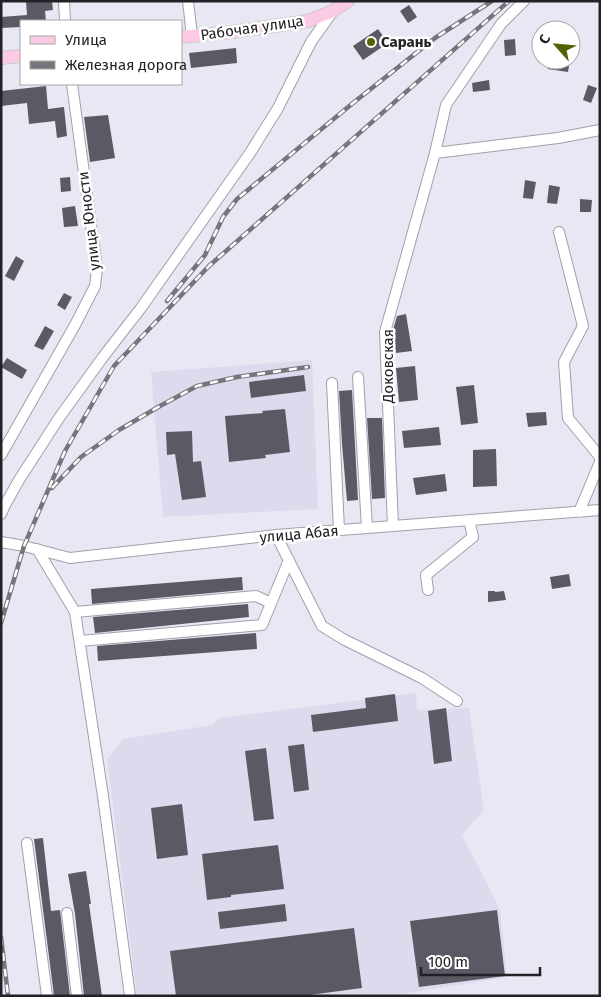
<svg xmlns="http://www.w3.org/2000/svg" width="601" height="997" viewBox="0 0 601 997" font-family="'Fira Sans',sans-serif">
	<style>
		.built { fill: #dcdbee }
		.building { fill: #5b5a64 }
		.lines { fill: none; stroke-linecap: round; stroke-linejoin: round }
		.minor-casing { stroke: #a0a0ab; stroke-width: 12 }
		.major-casing { stroke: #cacacb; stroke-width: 14 }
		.minor { stroke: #fff; stroke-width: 10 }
		.major { stroke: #fccae4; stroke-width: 12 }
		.rail-casing { stroke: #75757c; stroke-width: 4.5 }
		.rail { stroke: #fff; stroke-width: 2.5; stroke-dasharray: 8; stroke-linecap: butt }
		.poi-dot { fill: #546206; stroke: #fff; stroke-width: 2 }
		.labels { text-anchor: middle; stroke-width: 5; stroke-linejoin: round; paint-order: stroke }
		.street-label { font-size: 15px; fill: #222226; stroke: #fff }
		.poi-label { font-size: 15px; font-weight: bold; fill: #222226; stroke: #fff; text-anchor: start }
	</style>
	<rect width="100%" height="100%" fill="#e8e8f4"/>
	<path class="built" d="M312,360l6,149 -155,8 -12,-145z
		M416,693l1,17 52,-2 15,102 -22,25 38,74 7,68 -117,19h-253l-30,-237 16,-20 89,-14 7,-7z"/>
	<path class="building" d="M26,1h26l1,9 -8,1 1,10h-25v6l-20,1v-11l26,-2z
		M409,5l8,12 -9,6 -8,-12z
		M378,29l10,14 -25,17 -10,-14z
		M515,39l1,16 -11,1 -1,-16z
		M236,48l1,15 -46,5 -2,-15z
		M549,60h21l-2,12 -20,-3z
		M489,80l1,10 -17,2 -1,-9z
		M588,85l9,3 -6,15 -8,-3z
		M46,86l2,23 16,-2 3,29 -10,2 -2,-17 -26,3 -2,-21 -26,3v-15z
		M108,115l7,43 -25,4 -6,-45z
		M70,177l1,14 -10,1 -1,-14z
		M525,180l11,2 -3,17 -10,-1z
		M549,185l11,2 -3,17 -10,-1z
		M580,199l12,1 -1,12h-11z
		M75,206l3,20 -14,1 -2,-19z
		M16,256l8,5 -10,20 -9,-5z
		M64,293l8,4 -7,13 -8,-5z
		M406,314l6,37 -16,2 -3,-23 4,-14z
		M45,326l9,5 -11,19 -9,-4z
		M7,358l20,12 -5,9 -21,-12z
		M415,366l3,34 -19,2 -3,-34z
		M304,375l2,16 -55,7 -2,-16z
		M474,385l4,38 -17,2 -5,-38z
		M352,390l6,110 -11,1 -5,-57 -3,-53z
		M285,409l5,43 -25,3 1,3 -37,4 -4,-46 38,-3 -1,-2z
		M546,412l1,13 -19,2 -2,-14z
		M367,418h15l3,80 -13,1z
		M439,427l2,18 -37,3 -2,-17z
		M192,431l1,31 8,-1 5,36 -24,3 -7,-46 -8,1 -1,-23z
		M496,449l1,37 -24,1v-37z
		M445,474l2,17 -31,4 -3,-17z
		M569,574l2,12 -19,3 -2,-12z
		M242,577l1,13 -151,14 -1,-15z
		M488,591h7v1l9,-1 2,9 -18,2z
		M248,604l1,13 -154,16 -2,-16z
		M256,633l1,16 -159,12 -1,-15z
		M395,694l3,27 -85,11 -2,-17 55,-7 -1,-10z
		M446,708l6,53 -18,3 -6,-53z
		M304,744l5,46 -15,2 -6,-46z
		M266,748l8,71 -20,2 -9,-70z
		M182,804l6,51 -31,4 -6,-51z
		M43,838l8,73 9,-1 10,86h-16l-20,-157z
		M278,845l6,44 -53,6v2l-24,3 -5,-46z
		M86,871l5,33h-2l13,92h-18l-9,-82 -7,-40z
		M285,904l2,17 -67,8 -2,-17z
		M497,910l8,66 -86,11 -9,-66z
		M354,928l8,60 -60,8h-126l-6,-45z"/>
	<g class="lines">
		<defs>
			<path id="minor" d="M64,1l1,20
				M188,1l4,35
				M435,153l11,-48 55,-81 23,-23
				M559,232l24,94 -19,36 4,56 32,39
				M358,377l9,151
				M332,383l7,147
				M1,455l74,-130 20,-39 2,-17 -25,-185
				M579,512l21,-50
				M1,514l4,-9 14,-25 40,-62 44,-61 38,-49 109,-155 28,-45 33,-66 22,-31
				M393,526l-8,-194 50,-179 123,-15 42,-8
				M276,535l46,91 21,13 79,39 35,23
				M1,542l23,4 46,12 206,-23 324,-25
				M37,549l38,63 28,184 27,200
				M428,590l-2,-15 47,-38 -4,-17
				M75,612l181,-16 15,7
				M80,641l182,-16 27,-65
				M27,843l20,153
				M67,913l10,83"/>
			<path id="major" d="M181,37l51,-5 76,-11 25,-10 15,-10
				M1,58l20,-2"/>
		</defs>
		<use href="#minor" class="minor-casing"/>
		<use href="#major" class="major-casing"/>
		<use href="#minor" class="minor"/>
		<use href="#major" class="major"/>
		<defs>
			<path id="rail" d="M167,301l38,-46 18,-38 14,-18 116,-96 82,-65 57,-37
				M52,488l29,-31 38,-27 41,-24 37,-20 40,-9 71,-10
				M1,623l23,-77 41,-95 49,-85 95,-100 300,-265
				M1,937l7,59"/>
		</defs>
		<use href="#rail" class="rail-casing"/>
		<use href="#rail" class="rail"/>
	</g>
	<circle class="poi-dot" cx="371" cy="42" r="5"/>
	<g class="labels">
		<g class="street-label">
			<text transform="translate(252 28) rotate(-8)" y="5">Рабочая улица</text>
			<text transform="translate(89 221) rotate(-97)" y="5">улица Юности</text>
			<text transform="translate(388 366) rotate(-90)" y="5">Доковская</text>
			<text transform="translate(299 534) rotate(-5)" y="5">улица Абая</text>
		</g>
		<g class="poi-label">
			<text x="381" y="47">Сарань</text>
		</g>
	</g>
	<rect width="601" height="997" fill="none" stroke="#222226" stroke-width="5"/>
	<rect x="20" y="20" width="162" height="65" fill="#ffffff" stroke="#a7a7a8"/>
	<rect x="30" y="36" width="25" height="8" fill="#fccae4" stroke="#a7a7a8"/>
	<text x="65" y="45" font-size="15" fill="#222226">Улица</text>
	<rect x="30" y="61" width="25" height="8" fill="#75757c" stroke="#a7a7a8"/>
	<text x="65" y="70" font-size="15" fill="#222226">Железная дорога</text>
	<g transform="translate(556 45) rotate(297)"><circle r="24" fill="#ffffff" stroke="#a7a7a8"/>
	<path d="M0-4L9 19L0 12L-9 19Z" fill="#546206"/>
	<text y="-8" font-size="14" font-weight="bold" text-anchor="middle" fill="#222226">С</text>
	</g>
	<path d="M421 967v8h119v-8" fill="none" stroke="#222226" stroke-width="2.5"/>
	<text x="428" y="967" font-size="15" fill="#222226" stroke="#ffffff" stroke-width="4" paint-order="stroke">100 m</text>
</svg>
